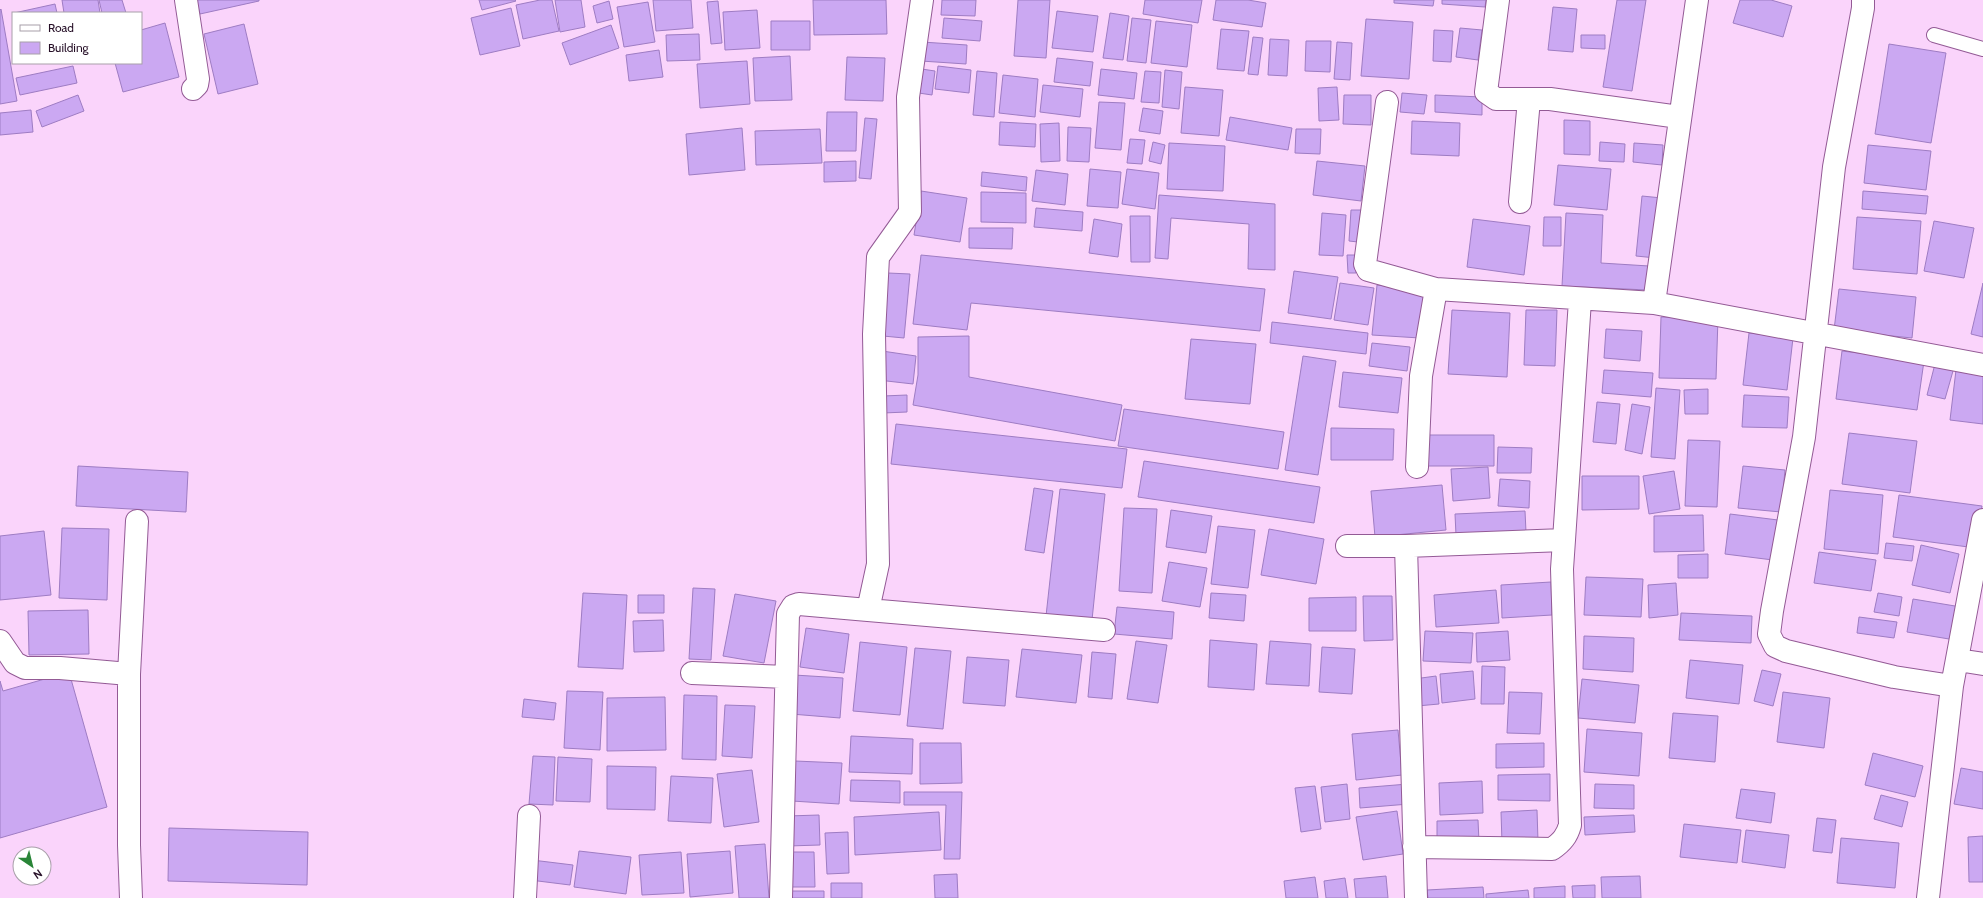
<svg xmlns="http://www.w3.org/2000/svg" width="1983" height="898" viewBox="0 0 1983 898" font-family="Cabin,sans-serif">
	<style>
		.building { fill: #cba8f2; stroke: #9e7cc3 }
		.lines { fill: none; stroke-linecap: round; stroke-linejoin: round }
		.lane-casing { stroke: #935a95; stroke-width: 16 }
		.street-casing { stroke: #935a95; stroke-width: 24 }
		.lane { stroke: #fff; stroke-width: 14 }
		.street { stroke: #fff; stroke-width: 22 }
	</style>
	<rect width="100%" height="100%" fill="#fad4fb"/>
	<path class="building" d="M62,0h36l2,13h-36z
		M99,0h23l4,13h-24z
		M196,0h63v1l-59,13z
		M479,0h36l1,1 -34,9z
		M540,0h12l7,31 -36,8 -7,-34z
		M555,0h26l4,27 -25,5z
		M653,0h38l2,28 -37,3z
		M813,0h73l1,34 -73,1z
		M942,0h34l-1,16 -34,-1z
		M1018,0h32l-4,58 -32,-2z
		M1145,0h57l-4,23 -55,-9z
		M1216,0h32l18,3 -4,24 -49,-7z
		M1394,0h40l-1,6 -39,-3z
		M1442,0h44l-1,7 -43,-3z
		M1617,0h29l-14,91 -29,-4z
		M1740,0h31l21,6 -9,31 -50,-14z
		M609,1l4,18 -16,4 -4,-17z
		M718,1l4,42 -11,1 -4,-42z
		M648,2l7,40 -31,5 -7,-40z
		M55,4l2,9h-43z
		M1553,7l24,2 -4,43 -25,-2z
		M511,8l9,38 -40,9 -9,-37z
		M1,9l16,92 -17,3v-94z
		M757,10l3,38 -35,2 -2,-38z
		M1057,11l41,5 -5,36 -41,-4z
		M1110,13l19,3 -6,44 -20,-2z
		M944,18l38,3 -2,20 -38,-3z
		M1132,18l19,2 -5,43 -19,-2z
		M1366,19l47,3 -4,57 -48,-3z
		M771,21h39v29h-39z
		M1156,21l36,4 -5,42 -36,-4z
		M165,23l14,54 -56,15 -8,-29h26v-33z
		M244,24l14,60 -40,10 -14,-60z
		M611,25l8,23 -49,17 -8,-22z
		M1460,28l22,2 -4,30 -22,-3z
		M1221,29l28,2 -5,40 -27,-2z
		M1434,30l19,1 -2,31 -18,-1z
		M699,34l1,26 -33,1 -1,-26z
		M1581,35h24v14l-24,-1z
		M1253,37l10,1 -5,37 -10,-1z
		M1270,39l19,1 -2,36 -19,-1z
		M1306,41h25l-1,31 -25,-1z
		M922,42l45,3 -1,19 -45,-3z
		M1337,42l15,1 -2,37 -16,-1z
		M1889,44l57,9 -15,90 -56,-9z
		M659,50l4,27 -34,4 -3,-26z
		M790,56l2,44 -37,1 -2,-43z
		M847,57l38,1 -2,43 -38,-1z
		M1057,58l36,4 -3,24 -36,-4z
		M747,61l3,43 -50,4 -3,-44z
		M73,66l4,17 -57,12 -4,-17z
		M938,66l33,4 -2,23 -34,-4z
		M915,68l20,3 -3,24 -20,-3z
		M1101,69l36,4 -3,26 -36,-4z
		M1165,70l17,2 -3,37 -17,-2z
		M977,71l20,2 -3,44 -21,-2z
		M1145,71l16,1 -2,31 -18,-1z
		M1003,75l35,4 -3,38 -36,-4z
		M1043,85l40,4 -3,28 -40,-5z
		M1185,87l38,3 -4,46 -38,-3z
		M1337,87l2,33 -20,1 -1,-33z
		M1402,93l25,2 -3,19 -24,-2z
		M78,95l6,16 -42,16 -6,-16z
		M1344,95h27v30l-28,-1z
		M1435,95l47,2v18l-47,-3z
		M1099,102l26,1 -4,47 -26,-2z
		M1143,108l20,3 -3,23 -21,-3z
		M31,110l2,22 -33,3v-22z
		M827,112h30l-1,39h-30z
		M1230,117l62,11 -4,22 -62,-10z
		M865,118l12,1 -6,60 -12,-1z
		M1564,120l26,1v34l-26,-1z
		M1412,121l48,2 -1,33 -48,-2z
		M1000,122l36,2 -1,23 -36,-2z
		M1059,123l1,38 -19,1 -1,-38z
		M1068,127l23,1 -2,34 -22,-1z
		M742,128l3,42 -56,5 -3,-41z
		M820,129l2,34 -66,2 -1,-34z
		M1296,129h25l-1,25 -25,-1z
		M1130,139l15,1 -3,24 -15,-1z
		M1153,142l12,3 -4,19 -12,-3z
		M1600,142l25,2 -1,18 -25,-1z
		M1169,143l56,3 -2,45 -56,-2z
		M1634,143l29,2 -1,20 -29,-3z
		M1868,145l63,6 -5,39 -62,-7z
		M856,161v20l-32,1v-20z
		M1317,161l48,5 -4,35 -48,-6z
		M1558,165l53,4 -4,41 -53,-5z
		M1090,169l31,3 -3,36 -31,-2z
		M1127,169l32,4 -4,36 -33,-5z
		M1036,170l32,4 -3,31 -33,-4z
		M982,172l45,5 -1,14 -45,-5z
		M921,191l46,7 -7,44 -46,-7z
		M1863,191l65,5 -2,18 -64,-5z
		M981,192l45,1v30l-45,-1z
		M1159,195l116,9v66l-27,-1 1,-45 -78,-6 -3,41 -13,-1z
		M1642,196l20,2 -6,60 -20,-2z
		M1036,208l47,4 -1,19 -48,-4z
		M1351,210h10l-3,32 -9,-1z
		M1322,213l24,2 -3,41 -24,-1z
		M1566,213l37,2 -2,48 48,3 -2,24 -85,-4z
		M1130,216h20v46h-19z
		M1544,217h17v29h-18z
		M1857,217l64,4 -4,53 -64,-5z
		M1094,219l28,5 -4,33 -29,-4z
		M1473,219l57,7 -6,49 -57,-8z
		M1934,221l40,7 -10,50 -40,-7z
		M969,228h44l-1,21 -43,-1z
		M921,255l344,34 -5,42 -289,-28 -4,27 -54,-6z
		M1347,255h9v18h-8z
		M1294,271l44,6 -7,42 -43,-6z
		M888,273l22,1 -6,64 -21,-2z
		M1340,283l34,5 -6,37 -34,-5z
		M1983,283v54l-12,-3z
		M1377,285l47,5 -4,48 -48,-3z
		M1839,289l77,8 -4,41 -78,-8z
		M1452,310l58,3 -3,64 -59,-3z
		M1526,310h31l-2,56 -31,-1z
		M1661,317l57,1 -2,61 -57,-1z
		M1272,322l96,11 -2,21 -96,-11z
		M1606,329l36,2 -2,30 -36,-3z
		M1749,333l44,5 -6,52 -44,-5z
		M969,336v41l153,28 -7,36 -202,-36 5,-30v-38z
		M1191,339l65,5 -6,60 -65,-5z
		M1372,343l38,4 -3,24 -38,-5z
		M882,351l34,5 -3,28 -35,-4z
		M1842,351l82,10 -7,49 -81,-11z
		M1303,356l33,5 -18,114 -33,-5z
		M1936,360l19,4 -10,35 -18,-4z
		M1604,370l49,3 -2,24 -49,-4z
		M1956,370l27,4v50l-33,-4z
		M1343,372l59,6 -4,35 -59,-6z
		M1656,388l24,2 -5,69 -24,-2z
		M1708,389v25h-23l-1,-24z
		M907,395v17l-24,1v-17z
		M1744,395l45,2 -2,31 -45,-1z
		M1597,402l23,2 -4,40 -23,-2z
		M1632,404l18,3 -8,47 -17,-4z
		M1124,409l160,23 -6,37 -160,-23z
		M896,424l231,25 -5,39 -231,-24z
		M1331,428l63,1 -1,31h-62z
		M1849,433l68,8 -7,52 -68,-9z
		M1427,435h67v31h-67z
		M1688,440l32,1 -3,66 -32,-1z
		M1498,447l34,1 -1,25h-34z
		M1144,461l176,26 -6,36 -176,-26z
		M78,466l110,6 -2,40 -110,-6z
		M1743,466l42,4 -4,42 -43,-4z
		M1488,467l2,31 -37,3 -2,-32z
		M1674,471l6,38 -31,5 -6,-38z
		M1582,476h57v33l-57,1z
		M1500,479l30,2 -1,27 -31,-2z
		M1442,485l4,45 -71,7 -4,-46z
		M1034,488l19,3 -9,62 -19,-3z
		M1060,489l45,5 -13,126 -46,-4z
		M1830,490l53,5 -5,59 -54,-5z
		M1899,495l83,11 -6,42 -83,-11z
		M1124,508l33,1 -5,84 -33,-2z
		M1171,510l41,6 -6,37 -40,-6z
		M1525,511l1,21 -70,3 -1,-21z
		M1730,514l48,6 -5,40 -48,-6z
		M1703,515l1,36 -50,1v-36z
		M1218,526l37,4 -7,58 -37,-4z
		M62,528l47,1 -2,71 -48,-2z
		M1269,529l55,10 -8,45 -55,-9z
		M44,531l7,64 -51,5v-64z
		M1886,543l28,3 -2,15 -28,-3z
		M1921,545l38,9 -9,39 -38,-8z
		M1819,552l57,8 -5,31 -57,-8z
		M1708,554v24h-30v-23z
		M1169,562l38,6 -7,39 -38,-6z
		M1586,577l57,2 -2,38 -57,-2z
		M1551,582l1,33 -50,3 -1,-33z
		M1676,583l2,32 -29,3 -1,-33z
		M693,588l22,1 -4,71 -22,-1z
		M1496,590l3,33 -63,4 -2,-32z
		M583,593l44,2 -4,74 -45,-2z
		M1211,593l35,2 -2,26 -35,-3z
		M1878,593l24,4 -3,19 -25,-4z
		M735,594l41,7 -12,62 -41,-7z
		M638,595h26v18h-26z
		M1363,596h29l1,44 -29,1z
		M1356,597v34h-47v-33z
		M1913,599l48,8 -6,33 -48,-8z
		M1117,607l57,5 -2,27 -58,-5z
		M88,610l1,44 -60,1 -1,-44z
		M1681,613l71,3 -1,27 -72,-3z
		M1859,617l38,5 -3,16 -37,-5z
		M663,620l1,31 -30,1 -1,-31z
		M806,628l43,6 -5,39 -44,-6z
		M1425,631l48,2 -2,30 -48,-2z
		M1508,631l2,29 -33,2 -1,-29z
		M1584,636l50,2 -1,34 -50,-3z
		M1210,640l47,4 -3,46 -46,-3z
		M1136,641l31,4 -9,58 -31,-4z
		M1270,641l41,3 -2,42 -43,-2z
		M860,642l47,5 -7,68 -47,-4z
		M1322,647l33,2 -3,45 -33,-2z
		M915,648l36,3 -8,78 -36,-3z
		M1022,649l60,6 -6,48 -60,-6z
		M1092,652l24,2 -4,45 -24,-2z
		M967,657l42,3 -4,46 -42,-3z
		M1690,660l53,5 -4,39 -53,-6z
		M1482,666l23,1 -1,37h-23z
		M1762,670l19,4 -8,32 -19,-5z
		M1473,671l2,28 -33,4 -2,-29z
		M69,672l38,135 -107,31v-157l3,10z
		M794,675l49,3 -3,40 -49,-4z
		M1436,676l3,28 -22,2 -3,-27z
		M1582,679l57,6 -4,38 -57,-5z
		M567,691l36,1 -3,58 -36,-2z
		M1509,692l33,1 -2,41 -33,-1z
		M1783,692l47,6 -6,50 -47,-6z
		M684,695l33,1 -1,64 -34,-1z
		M665,697l1,53 -59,1v-53z
		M524,699l32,4 -2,17 -32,-3z
		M725,705l30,1 -3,52 -30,-2z
		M1673,713l45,3 -3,46 -46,-4z
		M1587,729l55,4 -3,43 -55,-4z
		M1398,730l4,45 -46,5 -4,-46z
		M851,736l62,3 -1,35 -63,-2z
		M920,743h41l1,40 -42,1z
		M1544,743v24l-48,1v-24z
		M1873,753l50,13 -8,31 -50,-12z
		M533,756l22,1 -2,48 -24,-1z
		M558,757l34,2 -2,43 -34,-1z
		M795,761l47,2 -3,41 -47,-3z
		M607,766l49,1 -1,43 -48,-1z
		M1961,768l22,4v37l-29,-5z
		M752,770l7,52 -35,5 -7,-53z
		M1550,774v27l-52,-1v-25z
		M671,776l42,2 -2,45 -43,-2z
		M851,780l49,1v22l-50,-2z
		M1482,781l1,32 -43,2 -1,-32z
		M1347,784l3,35 -25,3 -4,-35z
		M1408,784l1,20 -49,4 -1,-20z
		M1595,784l39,1v24l-40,-1z
		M1315,786l6,43 -20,3 -6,-44z
		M1741,789l34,4 -4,30 -35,-5z
		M904,792h58l-2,67h-16l2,-54h-42z
		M1881,795l27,7 -6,25 -28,-8z
		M1537,810l1,31 -36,2 -1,-31z
		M1397,811l6,43 -40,6 -7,-43z
		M939,812l2,38 -86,5 -1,-38z
		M819,815l1,30 -32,1 -1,-30z
		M1634,815l1,17 -50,3 -1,-18z
		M1817,818l19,2 -4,33 -19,-2z
		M1478,820l1,22 -42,1v-22z
		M1684,824l57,6 -4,33 -57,-6z
		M169,828l139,4 -1,53 -139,-4z
		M1746,830l43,5 -4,33 -43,-6z
		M848,832l1,41 -22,1 -2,-41z
		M1983,836v46h-14l-1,-45z
		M1841,838l58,5 -4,45 -58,-5z
		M765,844l4,54h-30l-4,-52z
		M579,851l52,6 -5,37 -52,-7z
		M730,851l3,42 -43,4 -3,-43z
		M681,852l3,41 -42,2 -3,-40z
		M787,852h27l1,35h-28z
		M532,860l41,5 -3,20 -40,-5z
		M957,874l1,24h-23l-1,-23z
		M1386,876l2,22h-32l-2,-19z
		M1640,876l1,22h-39l-1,-21z
		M1315,877l3,21h-32l-2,-17z
		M1345,878l3,20h-22l-2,-17z
		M831,883h31v15h-31z
		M1595,885v13h-22l-1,-12z
		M1565,886v12h-31v-10z
		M1483,887l1,11h-56l-1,-8z
		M1528,890l1,8h-43v-4z
		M787,891h37v7h-37z"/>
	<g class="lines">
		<defs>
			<path id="lane" d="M1934,35l49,14"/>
			<path id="street" d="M186,0l12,79 -1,6 -4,4
				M1498,0l-12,92 10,7h54l129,18
				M1863,0v8l-29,159 -30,270 -32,174 -3,23 6,12 11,5 108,26 58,9
				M1387,102l-22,162 3,6 68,19 218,14 329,62
				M1520,202l9,-103
				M1654,303l43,-303
				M1417,467l4,-91 15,-87
				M1564,540l16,-240
				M1347,546h59l158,-6 -2,29 8,256c-3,11 -8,17 -18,24l-138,-2
				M1406,546l10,352
				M868,610l236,20
				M0,641l15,22 10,5h35l69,6v171l2,53
				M1958,660l25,4
				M692,673l94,4
				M129,674l8,-153
				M525,898l4,-82
				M781,898l7,-284 5,-8 6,-2 69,6 10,-46 -4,-230 4,-77 32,-45 -2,-115 14,-97
				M1928,898l24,-212 31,-166"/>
		</defs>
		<use href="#lane" class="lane-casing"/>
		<use href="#street" class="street-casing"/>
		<use href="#lane" class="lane"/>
		<use href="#street" class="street"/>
	</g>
	<rect x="12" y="12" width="130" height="52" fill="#ffffff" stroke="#a89fa9"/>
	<rect x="20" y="25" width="20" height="6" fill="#ffffff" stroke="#a89fa9"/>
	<text x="48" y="32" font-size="12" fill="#260f27">Road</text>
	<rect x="20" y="42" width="20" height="12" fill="#cba8f2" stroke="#a89fa9"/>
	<text x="48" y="52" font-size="12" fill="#260f27">Building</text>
	<g transform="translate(32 866) rotate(145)"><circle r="19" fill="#ffffff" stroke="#a89fa9"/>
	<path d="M0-3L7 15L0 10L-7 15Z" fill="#298537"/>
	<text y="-6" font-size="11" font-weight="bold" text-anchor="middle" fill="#260f27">N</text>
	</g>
</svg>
